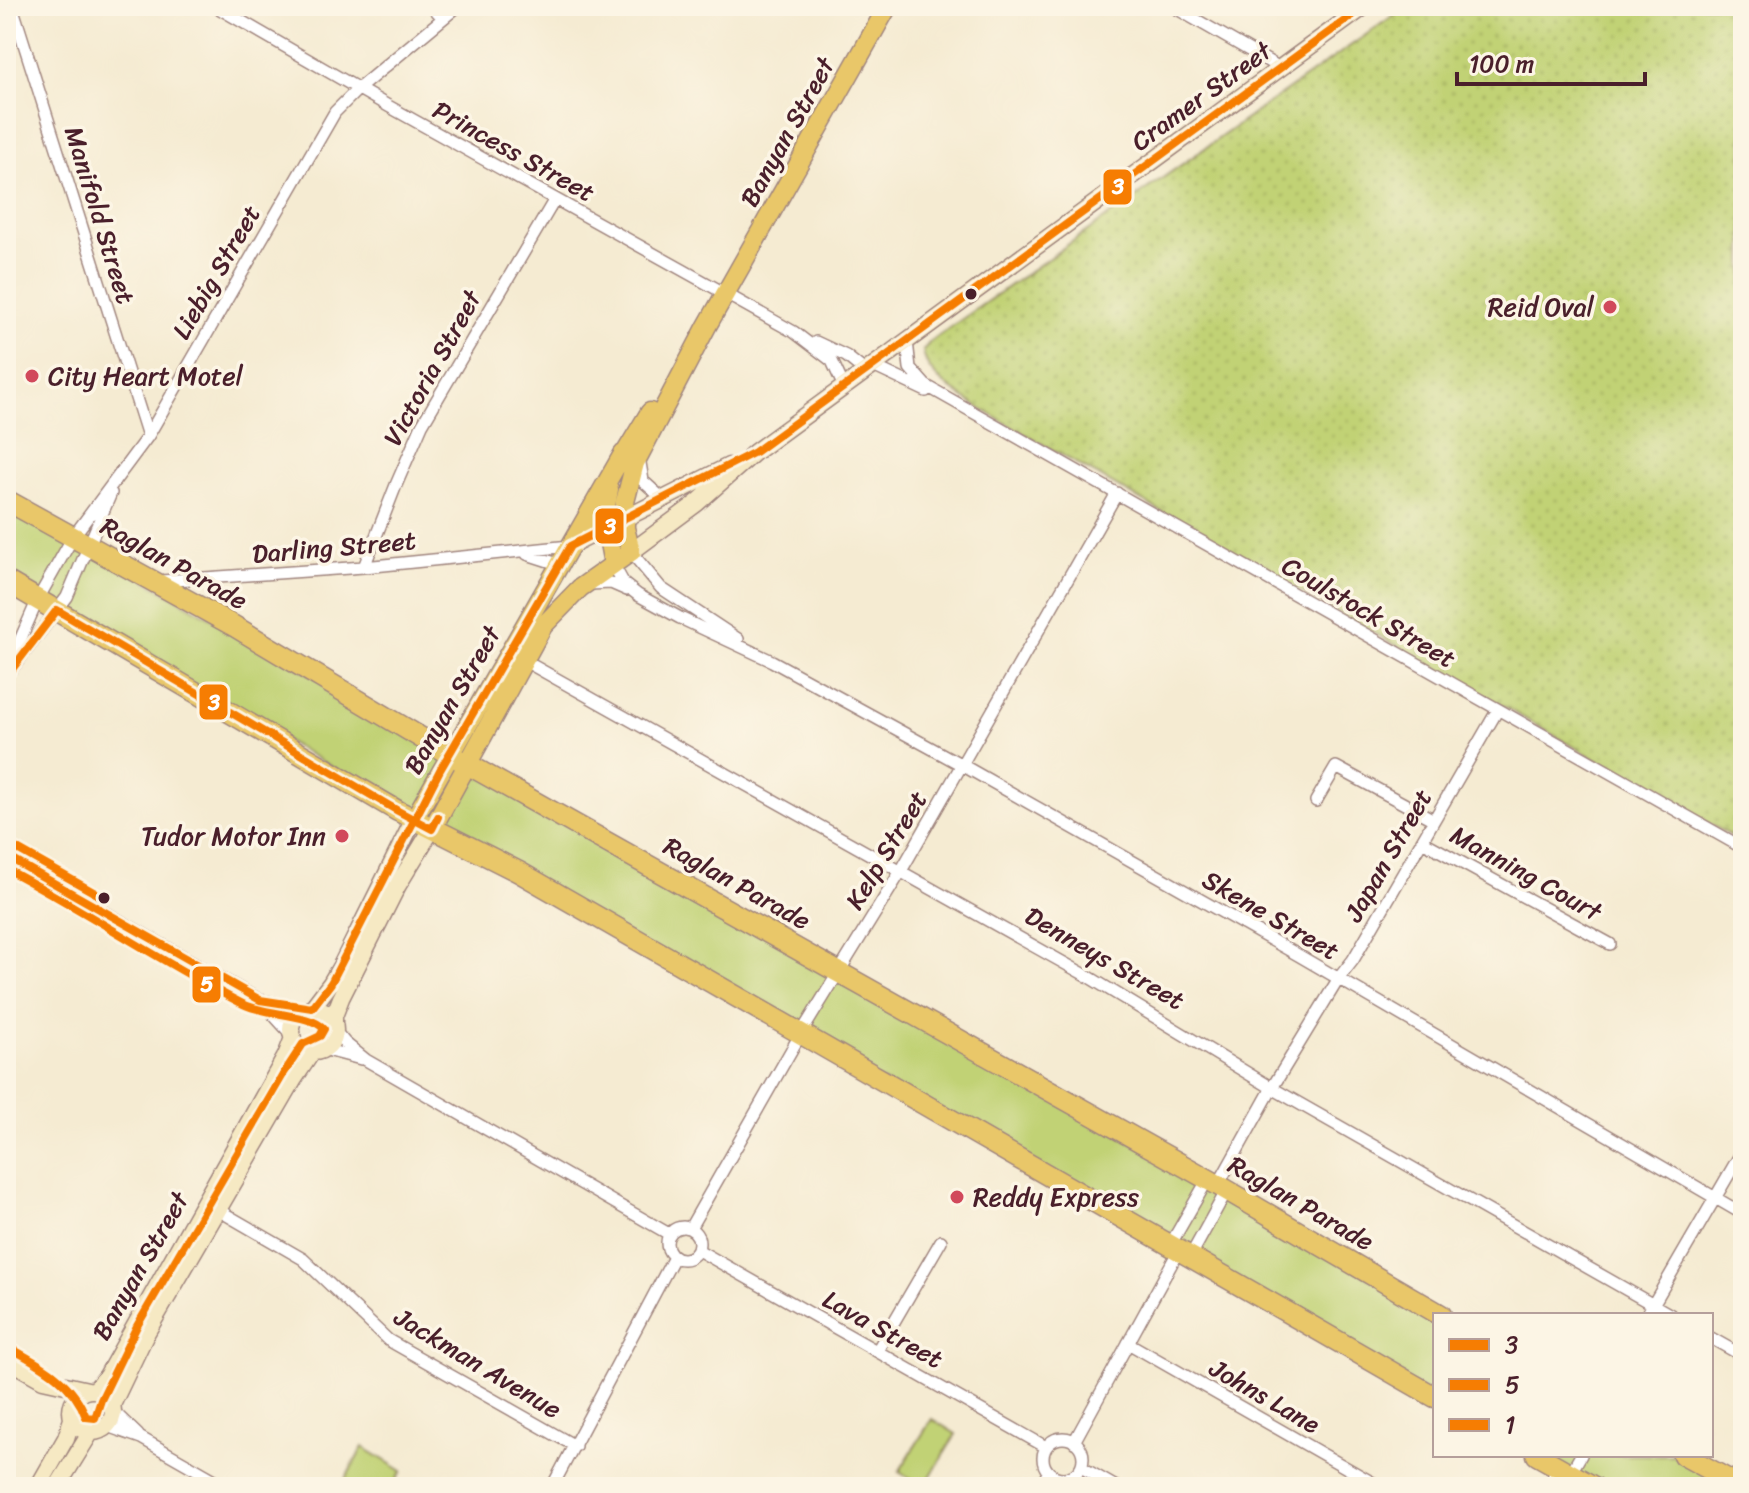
<svg xmlns="http://www.w3.org/2000/svg" width="1749" height="1493" viewBox="0 0 1749 1493" font-family="Sriracha,sans-serif">
	<style>
		.green { fill: #c1d274; stroke: #867850; stroke-width: 2 }
		.park { fill: url(#park-dots); stroke: #867850; stroke-width: 2 }
		.lines { fill: none; stroke-linecap: round; stroke-linejoin: round }
		.street-casing { stroke: #a0857e; stroke-width: 14 }
		.secondary-casing { stroke: #a0857e; stroke-width: 19 }
		.primary-casing { stroke: #a0857e; stroke-width: 21 }
		.highway-casing { stroke: #a0857e; stroke-width: 23 }
		.street { stroke: #fff; stroke-width: 11 }
		.secondary { stroke: #f6e9c3; stroke-width: 16 }
		.primary { stroke: #e9c769; stroke-width: 18 }
		.highway { stroke: #e9c769; stroke-width: 20 }
		.bus-1-casing { stroke: #fcf5e5; stroke-width: 14 }
		.bus-2-casing { stroke: #fcf5e5; stroke-width: 14 }
		.bus-3-casing { stroke: #fcf5e5; stroke-width: 14 }
		.bus-1 { stroke: #f67d02; stroke-width: 8 }
		.bus-2 { stroke: #f67d02; stroke-width: 8 }
		.bus-3 { stroke: #f67d02; stroke-width: 8 }
		.bus-dot { fill: #4a1f2b; stroke: #fcf5e5; stroke-width: 3 }
		.poi-dot { fill: #d1495b; stroke: #fcf5e5; stroke-width: 3 }
		.labels { text-anchor: middle; stroke-width: 7; stroke-linejoin: round; paint-order: stroke }
		.street-label { font-size: 26px; fill: #4a1f2b; stroke: #fcf5e5 }
		.poi-label { font-size: 26px; fill: #4a1f2b; stroke: #fcf5e5; text-anchor: end }
		.line-badge { stroke: #fcf5e5; stroke-width: 3 }
		.badge-label { font-size: 22px; text-anchor: middle; font-weight: bold; fill: #fff }
	</style>
	<defs>
		<pattern id="park-dots" width="8" height="8" patternUnits="userSpaceOnUse" patternTransform="scale(2)"><rect width="8" height="8" fill="#c1d274"/><path d="M2 2h.1M6 6h.1" fill="none" stroke="#a7b465" stroke-width="1.8" stroke-linecap="round"/></pattern>
	</defs>
	<rect width="100%" height="100%" fill="#fcf5e5"/>
	<filter id="ink" filterUnits="userSpaceOnUse"><feTurbulence type="fractalNoise" baseFrequency=".0125" numOctaves="2"/><feDisplacementMap in="SourceGraphic" scale="16" xChannelSelector="R" yChannelSelector="G"/><feConvolveMatrix kernelMatrix="1 2 1 2 8 2 1 2 1" color-interpolation-filters="sRGB"/></filter>
	<filter id="wash" filterUnits="userSpaceOnUse"><feTurbulence type="fractalNoise" baseFrequency=".006" numOctaves="4" result="noise"/><feDisplacementMap in="SourceGraphic" scale="32" xChannelSelector="R" yChannelSelector="G"/><feGaussianBlur stdDeviation="1.8" result="paint"/><feColorMatrix in="noise" values="0 0 0 0 0 0 0 0 0 0 0 0 0 0 0 0 0 1.4 0 .05"/><feComposite in="paint" operator="in"/></filter>
	<g filter="url(#wash)">
		<rect width="100%" height="100%" fill="#f5ebd2"/>
		<path class="green" d="M6,501l1429,814v82l-1429,-816z
			M932,1419l24,15 -32,53 -25,-15z
			M363,1447l39,24 -10,16h-51z
			M1537,1455h146l59,32h-148z"/>
		<path class="park" d="M1407,6h336v837l-762,-434c-21,-15 -56,-31 -58,-59l8,-9z"/>
	</g>
	<g filter="url(#ink)">
		<g class="lines">
			<defs>
				<path id="street" d="M12,6l136,430
					M215,6l175,101 404,225 38,29 12,26
					M432,6l11,12
					M1172,6l108,62
					M907,341l3,27 15,17 818,463
					M816,342l30,14 20,16
					M873,366l53,25
					M640,463l3,18 21,19
					M631,552l30,36 77,51
					M527,554l31,10
					M613,564l11,20 14,11 42,23 92,43 190,104 336,190 445,259
					M364,567l32,-82 26,-60 133,-226
					M161,581l203,-14 206,-21
					M590,584l21,-1 16,7
					M523,660l566,317 183,111 399,227
					M12,669l55,-72 44,-104
					M6,672l32,-73 35,-62 75,-101 187,-324 23,-23 100,-83
					M1316,801l20,-34 98,53
					M1422,841l188,103
					M6,856l254,144 47,9
					M260,1000l31,34
					M335,1031l10,12 21,17 303,174
					M323,1049l38,10
					M1218,1185l54,-97 67,-110 14,-18 144,-249
					M213,1207l90,52 85,81 187,106
					M667 1243a16 16 0 1 1 32 0a16 16 0 1 1-32 0Z
					M690,1228l110,-193 101,-164 216,-378
					M1169,1247l39,-68
					M698,1250l348,197
					M1189,1259l38,-69
					M1647,1315l96,-165
					M1711,1338l32,18
					M1128,1343l252,144
					M877,1351l64,-110
					M113,1411l25,24
					M107,1426l34,12 86,49
					M1043 1458a20 20 0 1 1 40 0a20 20 0 1 1-40 0Z
					M1074,1442l104,-190
					M1081,1467l35,20
					M1570,1474l11,-19
					M552,1487l122,-230
					M1041,1487l7,-14
					M1548,1487l11,-20"/>
				<path id="secondary" d="M570,546l159,-80
					M631,552l66,-49 58,-51 610,-446
					M312,1008l19,-25 11,-19 72,-145
					M291 1030a22 22 0 1 1 44 0a22 22 0 1 1-44 0Z
					M334,1025v-9l7,-18 57,-113 34,-56
					M6,1359l37,21 45,10
					M95,1390l12,-14 179,-320 7,-18
					M71 1411a21 21 0 1 1 42 0a21 21 0 1 1-42 0Z
					M112,1405l35,-73 147,-253 18,-27
					M38,1487l28,-49 6,-19
					M57,1487l34,-55"/>
				<path id="primary" d="M618,465l32,-53
					M609,489l-5,28 9,47
					M414,819l209,-365
					M432,829l111,-203 37,-38 51,-36 -6,-24v-26l10,-39 72,-137 181,-320"/>
				<path id="highway" d="M6,500l228,126 201,120 783,439 223,130
					M6,581l392,230 121,61 916,525
					M1537,1455l57,32
					M1683,1455l59,32"/>
			</defs>
			<use href="#street" class="street-casing"/>
			<use href="#secondary" class="secondary-casing"/>
			<use href="#primary" class="primary-casing"/>
			<use href="#highway" class="highway-casing"/>
			<use href="#street" class="street"/>
			<use href="#secondary" class="secondary"/>
			<use href="#primary" class="primary"/>
			<use href="#highway" class="highway"/>
			<defs>
				<path id="bus-1" d="M6,677l51,-67 341,201 34,18 6,-12
					M6,856l254,144 52,8 19,-25 109,-213 130,-224 185,-94 610,-446"/>
				<path id="bus-2" d="M6,869c81,42 156,94 237,135 20,11 69,10 81,25l-4,7 -17,8 -19,29 -147,253 -36,74 -6,18 -9,-1c-13,-35 -43,-51 -74,-68"/>
				<path id="bus-3" d="M12,846l92,52"/>
			</defs>
			<use href="#bus-1" class="bus-1-casing"/>
			<use href="#bus-2" class="bus-2-casing"/>
			<use href="#bus-3" class="bus-3-casing"/>
			<use href="#bus-1" class="bus-1"/>
			<use href="#bus-2" class="bus-2"/>
			<use href="#bus-3" class="bus-3"/>
		</g>
	</g>
	<g class="bus-dot">
		<circle cx="971" cy="294" r="7"/>
		<circle cx="104" cy="898" r="7"/>
	</g>
	<g class="poi-dot">
		<circle cx="1610" cy="307" r="8"/>
		<circle cx="32" cy="376" r="8"/>
		<circle cx="342" cy="836" r="8"/>
		<circle cx="957" cy="1197" r="8"/>
	</g>
	<g class="labels">
		<g class="street-label">
			<text transform="translate(1201 96) rotate(-36)" y="9">Cramer Street</text>
			<text transform="translate(787 132) rotate(-61)" y="9">Banyan Street</text>
			<text transform="translate(514 151) rotate(29)" y="9">Princess Street</text>
			<text transform="translate(100 215) rotate(73)" y="9">Manifold Street</text>
			<text transform="translate(216 272) rotate(-60)" y="9">Liebig Street</text>
			<text transform="translate(432 368) rotate(-61)" y="9">Victoria Street</text>
			<text transform="translate(334 547) rotate(-5)" y="9">Darling Street</text>
			<text transform="translate(174 563) rotate(29)" y="9">Raglan Parade</text>
			<text transform="translate(1369 612) rotate(30)" y="9">Coulstock Street</text>
			<text transform="translate(452 700) rotate(-60)" y="9">Banyan Street</text>
			<text transform="translate(886 850) rotate(-59)" y="9">Kelp Street</text>
			<text transform="translate(1388 855) rotate(-60)" y="9">Japan Street</text>
			<text transform="translate(1526 873) rotate(29)" y="9">Manning Court</text>
			<text transform="translate(737 883) rotate(29)" y="9">Raglan Parade</text>
			<text transform="translate(1271 915) rotate(30)" y="9">Skene Street</text>
			<text transform="translate(1105 958) rotate(30)" y="9">Denneys Street</text>
			<text transform="translate(1301 1203) rotate(30)" y="9">Raglan Parade</text>
			<text transform="translate(140 1266) rotate(-60)" y="9">Banyan Street</text>
			<text transform="translate(883 1329) rotate(29)" y="9">Lava Street</text>
			<text transform="translate(478 1363) rotate(31)" y="9">Jackman Avenue</text>
			<text transform="translate(1265 1396) rotate(30)" y="9">Johns Lane</text>
		</g>
		<g class="poi-label">
			<text x="1594" y="316">Reid Oval</text>
			<text x="48" y="385" text-anchor="start">City Heart Motel</text>
			<text x="326" y="845">Tudor Motor Inn</text>
			<text x="973" y="1206" text-anchor="start">Reddy Express</text>
		</g>
	</g>
	<g class="line-badge">
		<rect x="1102" y="168" width="31" height="38" rx="8" fill="#f67d02"/>
		<rect x="594" y="507" width="31" height="38" rx="8" fill="#f67d02"/>
		<rect x="198" y="683" width="31" height="38" rx="8" fill="#f67d02"/>
		<rect x="191" y="965" width="31" height="39" rx="8" fill="#f67d02"/>
	</g>
	<g class="badge-label">
		<text x="1118" y="194">3</text>
		<text x="610" y="534">3</text>
		<text x="214" y="710">3</text>
		<text x="207" y="992">5</text>
	</g>
	<rect width="1749" height="1493" fill="none" stroke="#fcf5e5" stroke-width="32"/>
	<rect x="1433" y="1313" width="280" height="144" fill="#fcf5e5" stroke="#b59f9b" stroke-width="2"/>
	<rect x="1449" y="1339" width="40" height="12" fill="#f67d02" stroke="#b59f9b" stroke-width="2"/>
	<text x="1505" y="1353" font-size="24" fill="#4a1f2b">3</text>
	<rect x="1449" y="1379" width="40" height="12" fill="#f67d02" stroke="#b59f9b" stroke-width="2"/>
	<text x="1505" y="1393" font-size="24" fill="#4a1f2b">5</text>
	<rect x="1449" y="1419" width="40" height="12" fill="#f67d02" stroke="#b59f9b" stroke-width="2"/>
	<text x="1505" y="1433" font-size="24" fill="#4a1f2b">1</text>
	<path d="M1457 72v12h188v-12" fill="none" stroke="#4a1f2b" stroke-width="4"/>
	<text x="1469" y="72" font-size="24" fill="#4a1f2b" stroke="#fcf5e5" stroke-width="6" paint-order="stroke">100 m</text>
</svg>
